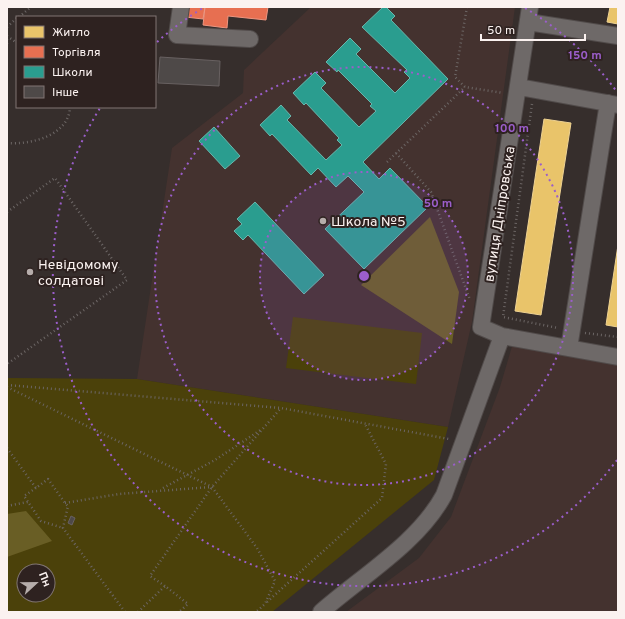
<svg xmlns="http://www.w3.org/2000/svg" width="625" height="619" viewBox="0 0 625 619" font-family="Overpass,sans-serif">
	<style>
		.built { fill: #44322f }
		.green { fill: #4b410a; fill-rule: evenodd }
		.forest { fill: #695e25 }
		.homes { fill: #e9c46a; stroke: #eed292 }
		.shops { fill: #e76f51; stroke: #ed9681 }
		.schools { fill: #2a9d8f; stroke: #69b6ac }
		.building { fill: #4e4948; stroke: #686161 }
		.lines { fill: none; stroke-linecap: round; stroke-linejoin: round }
		.minor-casing { stroke: #514b4a; stroke-width: 18 }
		.path { stroke: #6c6665; stroke-width: 2.5; stroke-dasharray: 1 3; stroke-linecap: butt }
		.minor { stroke: #6e6968; stroke-width: 16 }
		.ring { fill: none; stroke: #9b5ecb; stroke-width: 2; stroke-dasharray: 2 4 }
		.poi-dot { fill: #b6adab; stroke: #2e2220; stroke-width: 1.5 }
		.labels { text-anchor: middle; stroke-width: 4; stroke-linejoin: round; paint-order: stroke }
		.street-label { font-size: 14px; fill: #fbf2f0; stroke: #2e2220 }
		.poi-label { font-size: 14px; fill: #fbf2f0; stroke: #2e2220; text-anchor: start }
		.centre { fill: #9b5ecb; stroke: #2e2220; stroke-width: 2 }
		.ring-label { font-size: 12px; text-anchor: middle; font-weight: bold; fill: #9b5ecb; stroke: #2e2220; stroke-width: 4; stroke-linejoin: round; paint-order: stroke }
	</style>
	<rect width="100%" height="100%" fill="#362e2c"/>
	<path class="built" d="M311,7h204l-43,315 -24,105 -311,-48 35,-231 71,-55 1,-23z
		M513,343l105,18v251h-272l73,-54 32,-41 49,-130z"/>
	<path class="green" d="M293,317l129,16 -6,51 -130,-16z
		M7,378l130,1 311,48 -14,53 -162,132h-265zM24,571h24v24h-24z"/>
	<path class="forest" d="M430,217l29,75 -7,52 -91,-59z
		M26,511l26,30 -45,16v-43z"/>
	<path class="homes" d="M618,7v17l-11,-2 3,-15z
		M544,119l27,4 -30,192 -26,-4z
		M618,245v82l-12,-2z"/>
	<path class="shops" d="M186,7h19l-2,12 -18,-2z
		M205,7h63l-2,13 -38,-4 -1,12 -24,-3z"/>
	<path class="schools" d="M383,7h3l9,9 -4,4 57,59 -85,83 16,17 11,-11 38,39 -64,62 -39,-40 39,-37 -16,-16 -12,11 -18,-19 -7,7 -39,-41 -2,2 -10,-11 21,-20 10,11 -4,4 39,40 16,-15 -5,-5 2,-2 -33,-35 -2,2 -11,-12 22,-21 11,11 -5,5 38,39 17,-16 -6,-5 2,-2 -34,-34 -1,2 -11,-10 24,-24 11,11 -5,5 39,39 15,-15 -6,-6 3,-2 -45,-43z
		M214,127l26,29 -15,13 -26,-28z
		M255,202l69,73 -20,19 -56,-59 -5,5 -9,-9 8,-7 -5,-5z"/>
	<path class="building" d="M160,57l60,4 -1,25 -61,-3z
		M71,516l4,2 -3,7 -4,-2z"/>
	<g class="lines">
		<defs>
			<path id="minor" d="M181,7l-4,28 73,4
				M530,7l-49,320 21,9 116,21
				M528,22l90,14
				M519,87l99,18
				M569,348l39,-245
				M321,612c41,-36 97,-69 123,-117l58,-159"/>
		</defs>
		<use href="#minor" class="minor-casing"/>
		<path class="path" d="M467,7l-12,70 10,10 38,6
			M19,17l12,-10
			M7,27l10,-9
			M7,36l10,7
			M7,39v6
			M532,104l-29,213 55,11
			M7,143c23,2 62,-7 63,-36
			M396,153l35,39 39,108
			M387,162l78,-75
			M7,212l48,-34 72,102 -120,84
			M585,333l33,4
			M7,385l274,23 168,31
			M7,387l205,100 45,61 18,33 -10,23 -9,8
			M7,448l29,40 12,-9 17,24 3,3 -5,22 62,84
			M36,488l-12,8 17,25 22,7
			M163,488l52,-28 47,-31
			M65,503l54,-9 92,-7
			M7,506l21,-4
			M165,586l-15,-10 62,-89 69,-79
			M267,602l115,-104 4,-34 -21,-40
			M138,612l27,-26 23,18 -9,8"/>
		<use href="#minor" class="minor"/>
	</g>
	<circle cx="364" cy="276" r="104" fill="#9b5ecb" fill-opacity=".12"/>
	<g class="ring">
		<circle cx="364" cy="276" r="104"/>
		<circle cx="364" cy="276" r="209"/>
		<path d="M617 460A313 313 0 0 1 100 108M157 42A313 313 0 0 1 203 8M525 8A313 313 0 0 1 617 92"/>
	</g>
	<g class="poi-dot">
		<circle cx="323" cy="221" r="4"/>
		<circle cx="30" cy="272" r="4"/>
	</g>
	<g class="labels">
		<g class="street-label">
			<text transform="translate(499 214) rotate(-81)" y="5">вулиця Дніпровська</text>
		</g>
		<g class="poi-label">
			<text x="331" y="226">Школа №5</text>
			<text x="38" y="269">Невідомому<tspan x="38" dy="16">солдатові</tspan></text>
		</g>
	</g>
	<circle cx="364" cy="276" r="6" class="centre"/>
	<g class="ring-label">
		<text x="585" y="59">150 m</text>
		<text x="512" y="132">100 m</text>
		<text x="438" y="207">50 m</text>
	</g>
	<rect width="625" height="619" fill="none" stroke="#fbf2f0" stroke-width="16"/>
	<rect x="16" y="16" width="140" height="92" fill="#2e2220" stroke="#807573"/>
	<rect x="24" y="26" width="20" height="12" fill="#e9c46a" stroke="#807573"/>
	<text x="52" y="36" font-size="12" fill="#fbf2f0">Житло</text>
	<rect x="24" y="46" width="20" height="12" fill="#e76f51" stroke="#807573"/>
	<text x="52" y="56" font-size="12" fill="#fbf2f0">Торгівля</text>
	<rect x="24" y="66" width="20" height="12" fill="#2a9d8f" stroke="#807573"/>
	<text x="52" y="76" font-size="12" fill="#fbf2f0">Школи</text>
	<rect x="24" y="86" width="20" height="12" fill="#4e4948" stroke="#807573"/>
	<text x="52" y="96" font-size="12" fill="#fbf2f0">Інше</text>
	<g transform="translate(36 583) rotate(68)"><circle r="19" fill="#2e2220" stroke="#807573"/>
	<path d="M0-3L7 15L0 10L-7 15Z" fill="#b6adab"/>
	<text y="-6" font-size="11" font-weight="bold" text-anchor="middle" fill="#fbf2f0">Пн</text>
	</g>
	<path d="M481 34v6h104v-6" fill="none" stroke="#fbf2f0" stroke-width="2"/>
	<text x="487" y="34" font-size="12" fill="#fbf2f0" stroke="#2e2220" stroke-width="3" paint-order="stroke">50 m</text>
</svg>
